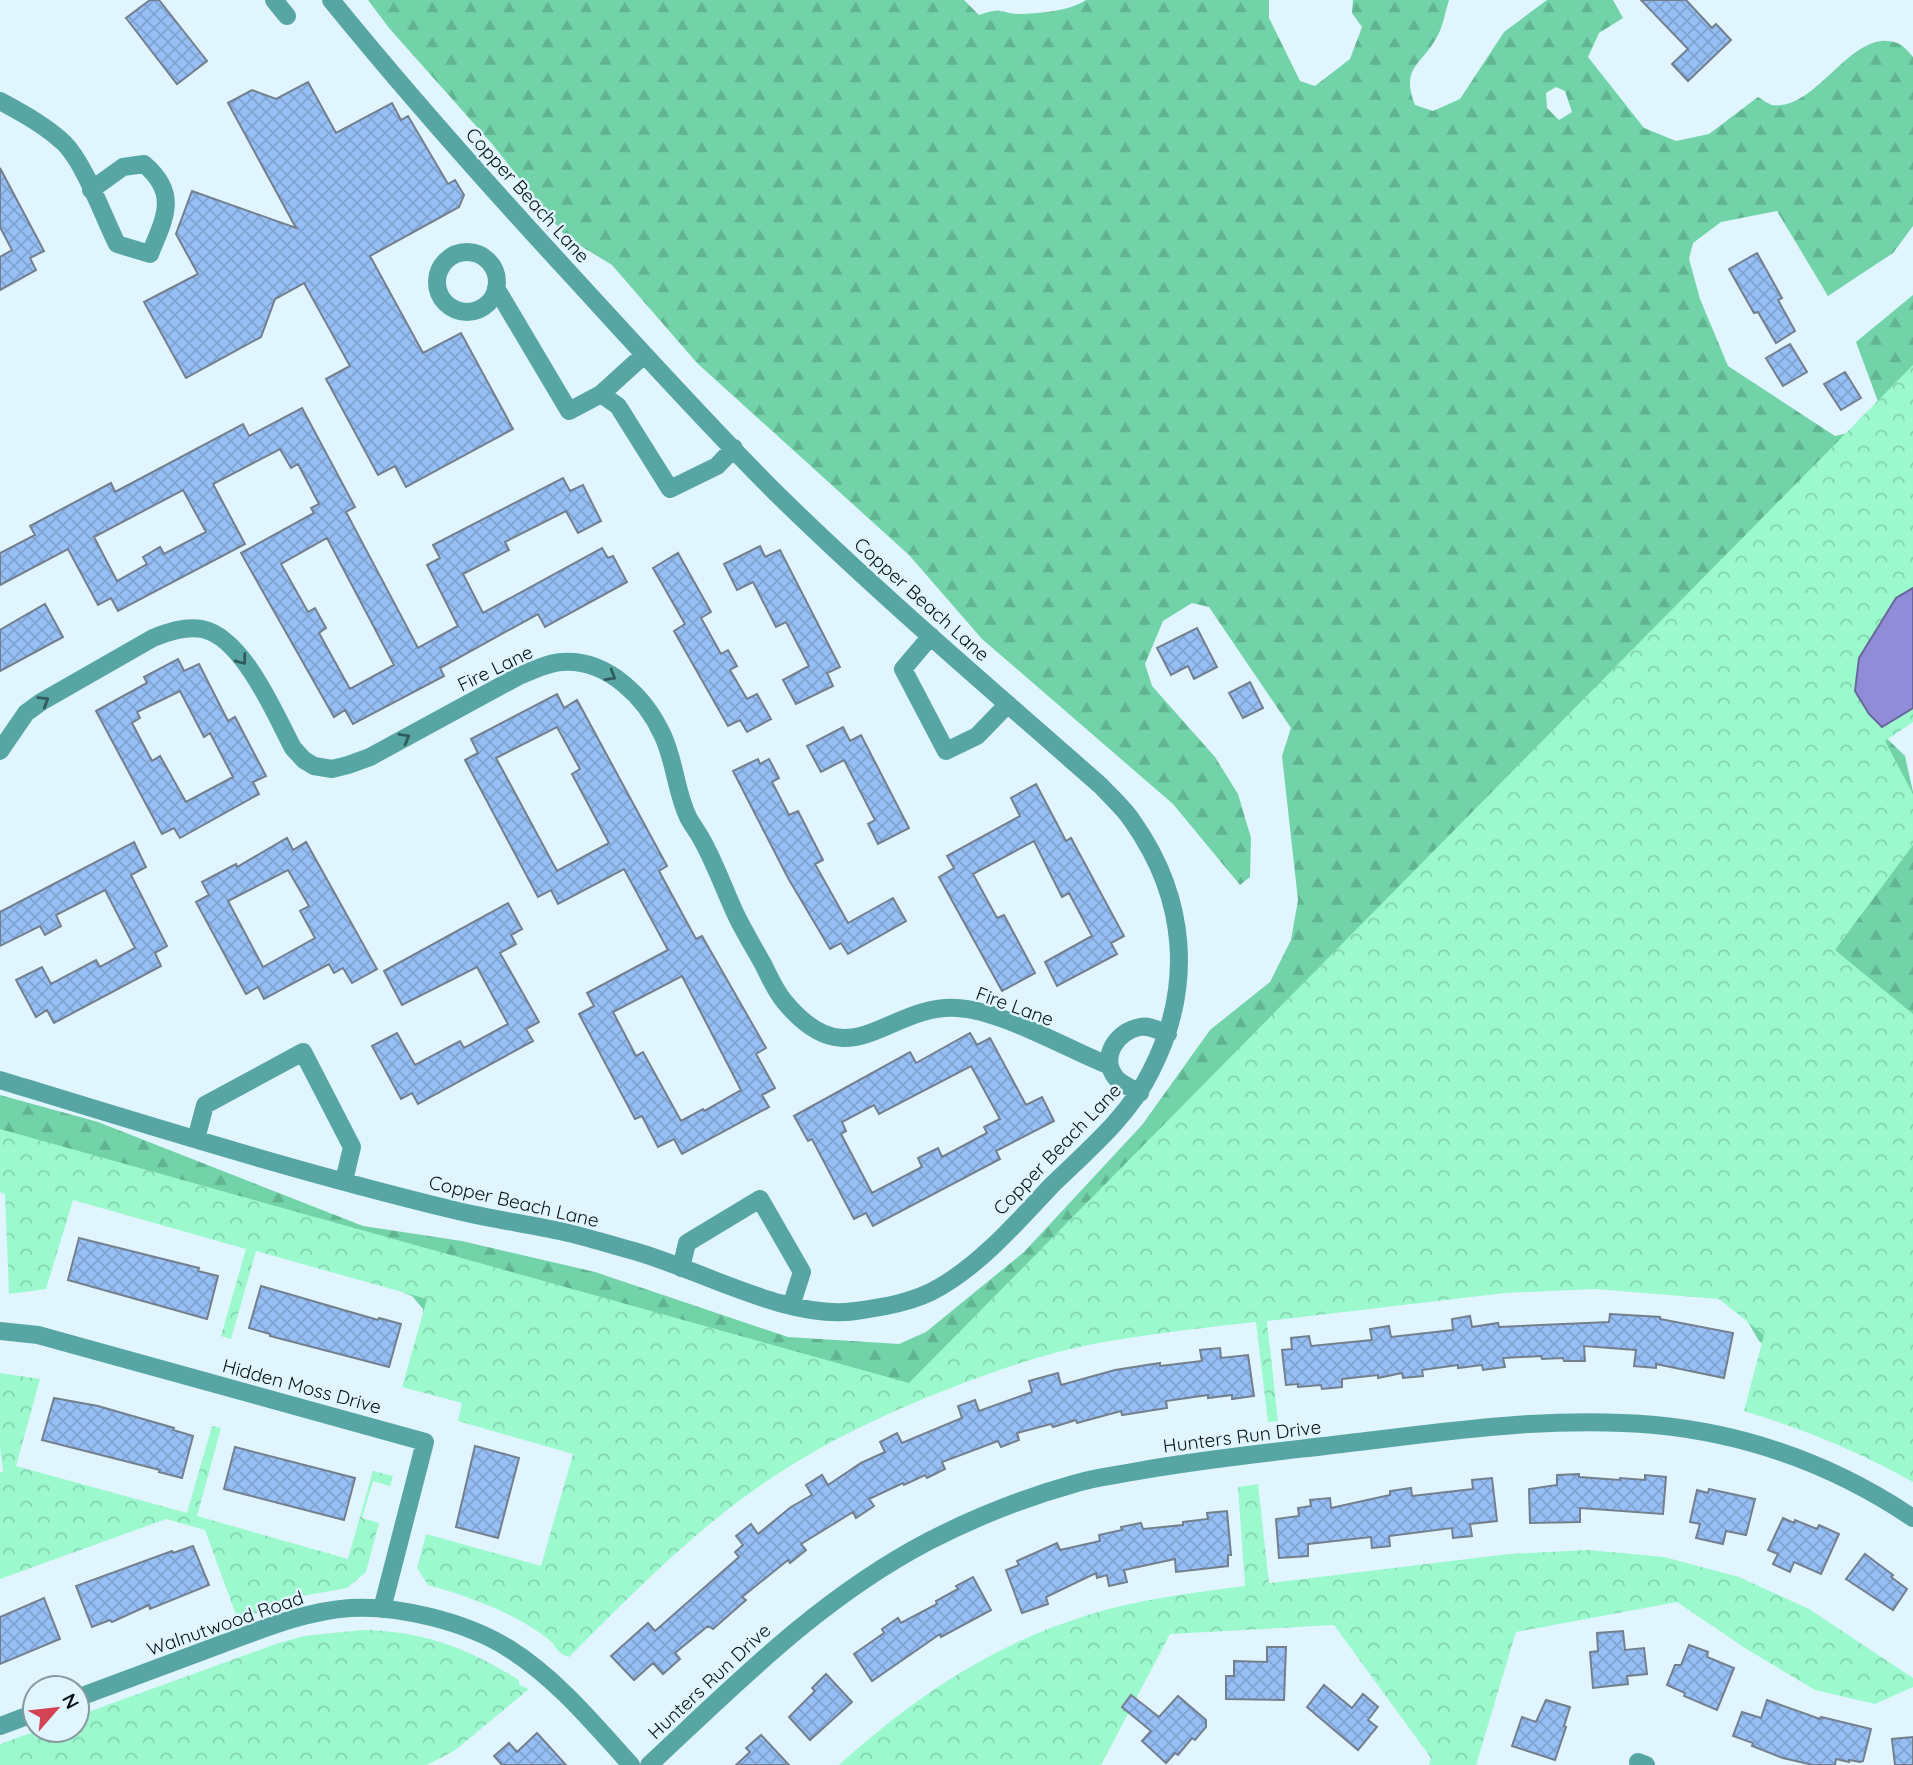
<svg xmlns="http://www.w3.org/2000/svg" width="1913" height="1765" viewBox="0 0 1913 1765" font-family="Quicksand,sans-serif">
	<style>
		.forest { fill: url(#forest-firs); fill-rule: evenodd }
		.park { fill: url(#park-crowns) }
		.water { fill: #918cd8; stroke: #68679d; stroke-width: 2 }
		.building { fill: url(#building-cross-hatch); stroke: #747f8d; stroke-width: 2; fill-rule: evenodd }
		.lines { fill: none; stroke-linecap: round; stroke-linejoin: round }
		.minor { stroke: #58a6a4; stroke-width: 18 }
		.oneway { stroke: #305b5c }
		.labels { text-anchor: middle; stroke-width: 5; stroke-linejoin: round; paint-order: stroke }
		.street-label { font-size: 19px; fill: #091013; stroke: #e0f5fe }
	</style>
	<defs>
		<pattern id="forest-firs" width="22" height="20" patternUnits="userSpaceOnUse" patternTransform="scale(1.75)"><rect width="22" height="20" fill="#72d3a8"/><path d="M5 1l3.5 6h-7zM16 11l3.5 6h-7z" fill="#61b490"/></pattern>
		<pattern id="park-crowns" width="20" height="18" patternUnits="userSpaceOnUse" patternTransform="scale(1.75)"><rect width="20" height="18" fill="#9bf9cd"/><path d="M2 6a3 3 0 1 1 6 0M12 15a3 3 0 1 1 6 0" fill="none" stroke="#84d4af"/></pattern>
		<pattern id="building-cross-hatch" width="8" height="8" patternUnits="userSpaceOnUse" patternTransform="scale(1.75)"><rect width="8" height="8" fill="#96bff5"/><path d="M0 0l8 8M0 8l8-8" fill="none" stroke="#80a3d1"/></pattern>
	</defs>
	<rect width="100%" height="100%" fill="#e0f5fe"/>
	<path class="forest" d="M368,0h596l15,15c25,-9 21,-1 43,-1 20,-1 47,-3 64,-14h183v18l31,63 15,5 35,-27 12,-32 -10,-14 1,-13h96c-4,12 -6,27 -12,37 -15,28 -37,30 -22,68l18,6 27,-12 44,-67 43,-32h66l10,18 -24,15 -11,24 56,71 32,13 33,-7 49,-37c4,2 10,7 14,8 45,7 80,-79 125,-62 6,2 12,9 16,14v169l-20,27 -65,43 -51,-85 -56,11 -28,21 -4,16 11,40 28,67 107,70 21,-5 24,-24 -24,-65 57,-47v267l-74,130 66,64 8,36v638l-118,-60 -36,-29 -29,-50 -195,-46 -584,124 -416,207 16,-10 32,-112 -160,-102v-43l-11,-13 -120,-49 -292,-96v-56l98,27 265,104 99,15 133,31 193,65 111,7 27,-12 98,-80 118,-127 68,-95 60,-48 21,-42 7,-40 -16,-144 9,-28 -82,-121 -17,-4 -29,18 -18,43 7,22 63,71 23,37 13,44 -1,39 -10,8 -67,-81 -191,-165 -73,-84 -212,-192 -85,-98 -46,-28 -73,-92 -104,-117zM1556,87l9,4 7,21 -13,8 -12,-12 -1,-15z"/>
	<path class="park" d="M1913,365v357l-28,19 28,53v51l-78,105 78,64v468c-53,-30 -109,-53 -169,-71l20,-76 -45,-36 -125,-10 -89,4 -238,28 11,100 -10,1 -12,-100c-54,6 -109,12 -163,22 -47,9 -92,25 -137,42 -68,26 -128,54 -189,95 -73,49 -136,114 -198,176 -16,-6 -10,-9 -20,-17 -5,-5 -12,-9 -18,-13 -33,-20 -67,-32 -103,-42l-11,-17 9,-34 115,32 32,-112 -115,-33 4,-18 -60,-16 25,-88 -171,-48 -25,88 -10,-3 25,-87 -173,-49 -27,89 -37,5 -4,-100 -5,-2v-63l909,254z
		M0,1373l40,6 -24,87 171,47 25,-87 9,2 -24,88 151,43 25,-88 20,5 -3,10 -17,-5 -11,37 17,5 -13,49 -19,16 -45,8 -64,24 -33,-90 -39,-11 -166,60v-107h3l-3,-25z
		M1258,1484l11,99 240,-29 79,-4 76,7 75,20 70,32 104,69v9l-38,17 -60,-14 -67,-40 -71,-48 -161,30 -40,133h-47l2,-7 -97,-133 -164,9 -69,131h-262c74,-67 152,-120 249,-150 51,-16 104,-22 157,-29l-7,-99z
		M362,1630c62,1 105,18 157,50v5l10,4 -75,62 -27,14h-427v-21l39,-14h38v-14l199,-72 28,-8z"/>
	<path class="water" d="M1913,588v120l-31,19 -13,-13 -14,-23 4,-33 37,-60z"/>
	<path class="building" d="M150,0h9l48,61 -30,23 -51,-66z
		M1641,0h45l26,28 4,-4 15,16 -43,41 -16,-17 16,-15z
		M308,82l28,51 56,-30 9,17 7,-4 40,68 7,-4 9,15 -5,12 -89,49 53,97 38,-20 52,96 -107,58 -11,-21 -17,9 -52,-96 24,-13 -46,-83 -29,16 -14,38 -75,41 -42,-76 54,-28 -22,-40 16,-43 104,37 -68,-125 24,-13 24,9z
		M0,168l44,83 -14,7 6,12 -36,20v-33l12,-7 -12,-23z
		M1757,253l25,45 -4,2 17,31 -19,12 -18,-31 -4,1 -25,-44z
		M1790,344l17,28 -24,14 -17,-28z
		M1845,372l16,26 -20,12 -17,-26z
		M302,408l53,99 -9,5 72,136 40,-22 -31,-61 13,-7 -7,-13 130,-67 7,13 13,-6 18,36 -23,12 -12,-22 -61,31 4,8 -46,24 20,39 119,-65 6,10 5,-2 14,26 -82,45 -7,-13 -98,54 4,8 -91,48 -8,-14 -11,7 -93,-164 73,-40 -3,-5 8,-4 -21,-40 -7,4 -11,-19 -67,35 32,60 -127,67 -7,-13 -13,7 -30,-56 -68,36v-32l35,-18 -5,-9 81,-43 4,9 128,-68 6,12zM183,490l23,42 -42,22 -4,-7 -17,10 4,7 -30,17 -23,-44zM327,538l67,127 -44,24 -31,-56 7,-5 -11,-20 -7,4 -27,-48z
		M760,546l5,11 15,-7 60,117 -13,6 6,13 -37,18 -13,-24 26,-14 -23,-44 -10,5 -23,-45 -16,8 -13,-26z
		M678,553l33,59 -10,6 20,36 7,-4 9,16 -7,4 17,29 10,-5 14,25 -24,13 -7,-12 -12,6 -54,-95 11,-7 -32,-56z
		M45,604l18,33 -63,34v-41z
		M1197,628l20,39 -23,12 -6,-13 -17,9 -14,-27z
		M178,659l6,12 15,-7 29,57 7,-4 31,59 -13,6 6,12 -79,44 -6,-10 -12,6 -66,-123 51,-28 -3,-6zM180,691l24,46 6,-4 23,44 -47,25 -26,-46 -8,5 -20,-38 8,-5 -3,-6z
		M1250,682l13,26 -20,10 -14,-25z
		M557,694l7,14 13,-8 90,166 -8,5 37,68 6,-3 64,112 -10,6 19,34 -13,7 7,12 -87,47 -8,-15 -16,8 -16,-31 -7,3 -56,-105 15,-8 -7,-13 81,-43 -44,-81 -66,35 -7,-14 -13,7 -73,-137 13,-7 -7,-14zM557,727l23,42 -8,5 37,69 -52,28 -61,-113zM682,976l59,114 -37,21 -1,-2 -22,12 -38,-69 -7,4 -23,-44z
		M843,727l7,14 11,-6 48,93 -31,16 -10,-20 7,-4 -31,-60 -23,12 -14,-26z
		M758,759l2,5 9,-5 10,19 -7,4 17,33 9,-4 25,49 -8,4 33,59 45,-25 13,23 -58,33 -7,-11 -11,6 -42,-71 -55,-107z
		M1036,784l30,57 5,-3 53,98 -13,7 6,11 -60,32 -12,-24 47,-26 -23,-43 -7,4 -28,-56 -61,33 24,44 7,-3 31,58 -33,18 -63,-114 15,-9 -7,-12 73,-40 -9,-18z
		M287,838l6,12 13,-8 71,127 -25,14 -9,-15 -9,5 -5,-9 -65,35 -6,-12 -12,7 -50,-92 13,-7 -7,-13 34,-18 1,3zM288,870l21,36 -9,5 15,27 -52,29 -35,-66z
		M134,842l12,25 -15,8 36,71 -12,7 6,13 -107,57 -7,-13 -11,7 -20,-37 26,-13 9,17 45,-24 4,7 35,-19 -30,-58 -49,25 5,11 -16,9 -5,-9 -40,20v-34z
		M508,903l14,26 -11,6 5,9 -16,9 39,69 -13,7 7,12 -115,63 -6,-11 -11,6 -29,-53 25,-13 18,32 45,-24 4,7 44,-24 -31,-57 -75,38 -18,-34z
		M970,1033l7,12 13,-7 36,67 16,-8 12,24 -58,30 4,8 -127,67 -7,-13 -12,6 -42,-80 -4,2 -14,-25 116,-64 6,11zM971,1066l29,53 -16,8 3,6 -45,24 -4,-9 -20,10 4,9 -50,26 -31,-59 5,-3 -4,-9 32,-17 5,9z
		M79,1238l120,30 -1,3 20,5 -11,43 -139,-39z
		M261,1286l117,34 1,-2 22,6 -12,43 -119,-31v-2l-21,-6z
		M1610,1314l50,3v2l73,14 -9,45 -68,-14v4l-22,-2 2,-16 -52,-4 1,15h-21l-1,-3 -21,1 -1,-3 -38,2 2,9 -22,3 -1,-5 -24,3v-3l-36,5 1,6 -20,2 -1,-5 -24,5v-3l-36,4v8l-20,2 -1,-4 -23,2v-3l-12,1 -4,-35 10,-1 -1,-11 18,-2 2,10 61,-6 -2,-11 19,-3 2,11 62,-7 -1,-11 18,-3 2,11 26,-4 1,4 110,-5z
		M1220,1348l1,10 27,-3 6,41 -22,3v-4l-24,3v-3l-42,6 1,7 -45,7 -1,-4 -44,12 -1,-3 -23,7 -2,-3 -34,9 2,7 -18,7 -3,-6 -56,21 3,7 -18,9 -2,-3 -21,10 -1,-2 -34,16 5,7 -18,12 -3,-6 -52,32 5,6 -16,13 -2,-3 -46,37 4,3 -33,29 -5,-3 -33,27 5,6 -17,15 -10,-11 -19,17 -23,-24 37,-33 7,8 84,-74 -4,-5 8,-7 -7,-9 15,-12 7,10 33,-27 21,-12 -6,-10 16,-10 6,10 33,-22 24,-11 -5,-10 17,-9 5,10 60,-25 -4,-12 17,-6 4,11 53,-19 -3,-11 29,-8 3,12 54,-15 45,-7v3l42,-5 -2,-11z
		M54,1398l44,8 76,22 -1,2 20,6 -11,42 -23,-6 1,-2 -118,-30z
		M475,1446l44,12 -21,80 -42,-11z
		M235,1447l120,31 -11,42 -120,-31z
		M1579,1474v3l41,3v-2l25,2v-5l21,2 -3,37 -83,-6v14l-50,1 -1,-34 28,-4v-10z
		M1492,1478l5,43 -27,3 2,12 -19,2 -1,-10 -63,8 1,10 -18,2 -1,-11 -63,7v12l-29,2 -3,-39 23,-3 -1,-8 13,-2 -1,-6 20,-2 1,10 59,-13v-4l21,-3 1,8 61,-7 -1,-9z
		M1709,1489l46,10 -9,36 -20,-4 -3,13 -27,-6 4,-14 -10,-2 7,-32 11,3z
		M1227,1511l4,44h-3v11l-52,6 -1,-13 -51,11 3,12 -18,4 -2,-11 -10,3 -1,-5 -50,24 2,7 -26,9 -16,-43 13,-5 -2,-4 40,-18 3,7 40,-9 -1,-6 23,-5 -1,-3 20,-4 2,6 40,-4v-3l25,-3 -1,-6z
		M1783,1518l11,5 1,-3 22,9 2,-4 20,9 -18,40 -27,-12 -4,10 -17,-8 5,-10 -10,-4z
		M193,1546l16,39 -59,24 -1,-4 -37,17 -2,-2 -18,7 -16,-41 96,-35 1,2z
		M1865,1554l28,21 -2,2 16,12 -14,21 -47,-31z
		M973,1577l18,33 -50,27 -1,-3 -68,47 -18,-27 30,-21 -2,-4 16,-11 3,5 36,-19 -1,-3 22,-12 -2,-3z
		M44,1598l16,41 -60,25v-47z
		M1623,1631l2,19 19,-2 3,26 -20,2 1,8 -35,4 -3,-36 8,-1 -1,-18z
		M1689,1645l19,7 -1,5 27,11 -17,42 -33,-14 1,-3 -18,-8 8,-20h6z
		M1267,1647h19l-2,53 -58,-1v-23h8v-15l33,1z
		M826,1674l26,28 -42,38 -21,-23 26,-26 -3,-3z
		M1324,1685l28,23 11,-14 15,13 -10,13 9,7 -19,23 -51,-43z
		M1131,1695l28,22 19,-21 28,24v7l-11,13 -3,-2 -14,17 -3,-2 -9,10 -24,-22 9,-10 -29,-24z
		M1546,1700l24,7 -6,19 2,1 -11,33 -43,-14 10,-29 14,5z
		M1767,1700l53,19 1,-2 50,12 -8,32 -3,1 -11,-2v2l-13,-3 -1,6h-22l-30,-7 -31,-12 1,-3 -20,-7 9,-24 19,6z
		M537,1733l29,32h-64l-8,-9 15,-13 8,9z
		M761,1735l28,30h-53l14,-13 -4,-4z
		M1913,1737v28h-18l-3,-26z"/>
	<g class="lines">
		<path class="minor" d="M274,0l13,16
			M0,101c22,12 45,24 64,42 21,21 39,73 53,101l33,10c15,-37 29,-60 -6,-90l-21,3 -32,23
			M437 282a30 30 0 1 1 60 0a30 30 0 1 1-60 0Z
			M496,288l73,123 32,-17
			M644,355l-43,39 17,12 52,83 47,-23 17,-18
			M931,636l-28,33 43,82 31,-15 31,-32
			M0,751l26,-38 15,-11 112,-64c15,-6 32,-12 49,-9 41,8 73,85 91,119l11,12 10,6 18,3 16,-4 22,-8 147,-80c14,-6 30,-14 45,-15 46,-3 84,36 101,74 12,26 13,56 25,81 4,8 10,15 14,23 14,25 23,52 35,77 8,16 17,31 26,47 6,12 12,26 21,37 66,81 103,3 173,7 44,2 110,41 153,58
			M0,1080c150,46 301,93 454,130 36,9 74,14 110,22 23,5 47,13 70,19 65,18 154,70 222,60 28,-4 59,-9 84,-24 43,-25 78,-66 112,-102 36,-35 77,-69 99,-114 43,-84 36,-172 -18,-249 -8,-13 -21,-24 -32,-36 -109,-96 -221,-191 -325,-293 -69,-69 -135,-142 -201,-214 -84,-91 -166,-183 -244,-279
			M1140,1093c-7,-4 -19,-9 -24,-15 -17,-21 1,-47 24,-51 10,-2 19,4 28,7
			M196,1139l9,-34 98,-53 49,95 -8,34
			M681,1268l6,-25 73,-44 42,73 -11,34
			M0,1331l38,4 387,107 -43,167
			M77,1698c48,-18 97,-36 145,-54 41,-15 84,-33 128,-36 49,-3 116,14 158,40 48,30 85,75 123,117
			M0,1726l35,-13
			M1638,1762l8,3
			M649,1765c89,-83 171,-167 280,-224 47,-24 97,-44 148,-58 20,-6 41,-8 61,-12 73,-13 147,-20 220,-29 99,-12 197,-26 297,-17 93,9 181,41 258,93"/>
	</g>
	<defs><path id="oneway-chevron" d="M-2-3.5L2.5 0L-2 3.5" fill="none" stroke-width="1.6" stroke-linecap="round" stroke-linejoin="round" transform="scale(1.75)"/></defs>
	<g class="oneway">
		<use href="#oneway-chevron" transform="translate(242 660) rotate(53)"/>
		<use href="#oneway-chevron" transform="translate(611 676) rotate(30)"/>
		<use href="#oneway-chevron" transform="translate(44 701) rotate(-32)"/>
		<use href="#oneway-chevron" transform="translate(405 738) rotate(-29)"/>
	</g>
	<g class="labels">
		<g class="street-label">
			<text transform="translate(528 195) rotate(48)" y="7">Copper Beach Lane</text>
			<text transform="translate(922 599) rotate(42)" y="7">Copper Beach Lane</text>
			<text transform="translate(495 668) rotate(-26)" y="7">Fire Lane</text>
			<text transform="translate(1015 1006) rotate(20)" y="7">Fire Lane</text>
			<text transform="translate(1057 1149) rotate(-46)" y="7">Copper Beach Lane</text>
			<text transform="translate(514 1201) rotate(13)" y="7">Copper Beach Lane</text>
			<text transform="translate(302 1386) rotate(15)" y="7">Hidden Moss Drive</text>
			<text transform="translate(1242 1436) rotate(-7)" y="7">Hunters Run Drive</text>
			<text transform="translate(225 1623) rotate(-19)" y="7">Walnutwood Road</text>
			<text transform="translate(709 1681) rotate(-43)" y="7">Hunters Run Drive</text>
		</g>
	</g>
	<g transform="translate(56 1709) rotate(62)"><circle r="33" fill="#e0f5fe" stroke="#8a99a0" stroke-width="2"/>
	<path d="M0-5L12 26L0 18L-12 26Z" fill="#d44354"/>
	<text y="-10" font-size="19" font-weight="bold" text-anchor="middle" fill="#091013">N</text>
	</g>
</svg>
